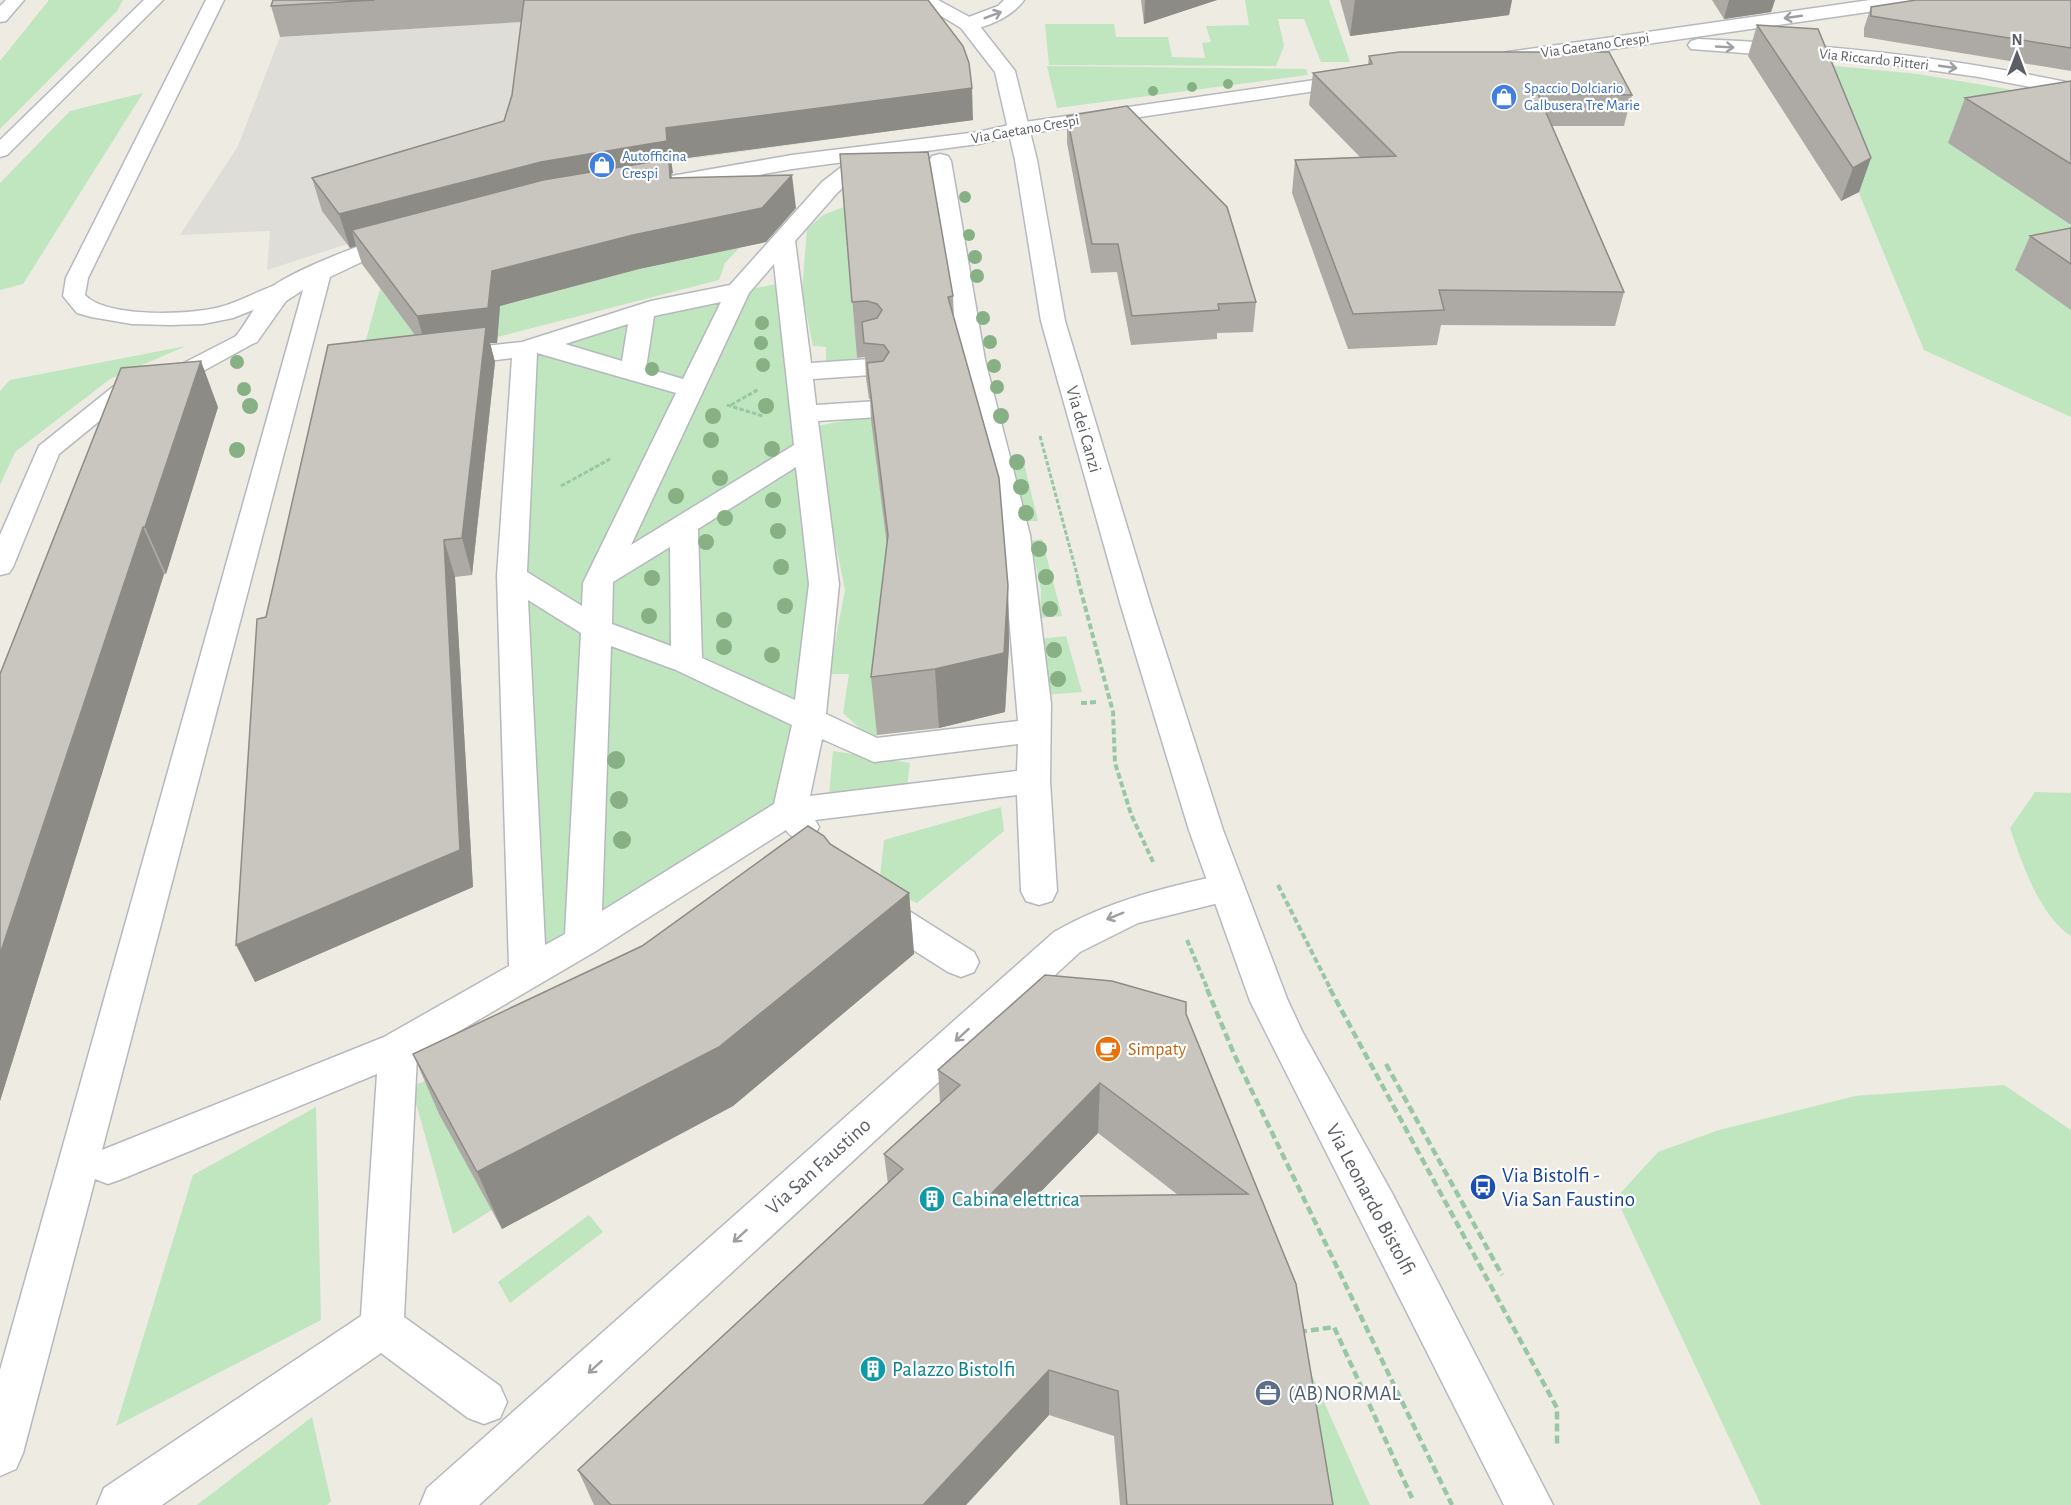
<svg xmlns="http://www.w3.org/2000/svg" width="2071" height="1505" viewBox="0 0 2071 1505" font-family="'Alegreya Sans',sans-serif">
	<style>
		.industrial { fill: #dfddd7 }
		.green { fill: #bfe6bf }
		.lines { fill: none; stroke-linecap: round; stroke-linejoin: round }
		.lane-casing { stroke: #b5b9bd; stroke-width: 3 }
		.street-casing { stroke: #b5b9bd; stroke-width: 3 }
		.secondary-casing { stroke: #b6babf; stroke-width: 3 }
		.path-far2 { stroke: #98c7a5; stroke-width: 3; stroke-dasharray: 4.5 2; stroke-linecap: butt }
		.path-far1 { stroke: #98c7a5; stroke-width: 4; stroke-dasharray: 6 3; stroke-linecap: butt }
		.path { stroke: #98c7a5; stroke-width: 4.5; stroke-dasharray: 8 4; stroke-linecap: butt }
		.lane { fill: #fff; fill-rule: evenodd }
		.street { fill: #fff; fill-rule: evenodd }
		.secondary { fill: #fff; fill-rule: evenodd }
		.tree { fill: #87b184 }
		.wall { fill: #adaaa5; fill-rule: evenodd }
		.shaded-wall { fill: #8d8b86 }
		.building { fill: #c9c6c0; stroke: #8d8b86; stroke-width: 1.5; fill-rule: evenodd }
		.oneway { stroke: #9d9fa2 }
		.labels { text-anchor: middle; stroke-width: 4.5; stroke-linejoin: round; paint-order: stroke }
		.far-street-label { font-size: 15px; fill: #5b5f64; stroke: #fff }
		.far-shop-label { font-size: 15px; fill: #366cbe; stroke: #fff; text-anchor: start }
		.street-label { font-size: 18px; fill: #5b5f64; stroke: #fff }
		.food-label { font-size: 18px; fill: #c56008; stroke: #fff; text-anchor: start }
		.near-street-label { font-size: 21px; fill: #5b5f64; stroke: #fff }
		.near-transit-label { font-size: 21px; fill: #164399; stroke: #fff; text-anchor: start }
		.near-culture-label { font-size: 21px; fill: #0d838f; stroke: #fff; text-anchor: start }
		.near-service-label { font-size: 21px; fill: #4e5e75; stroke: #fff; text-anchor: start }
	</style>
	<rect width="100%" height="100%" fill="#eeebe3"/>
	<path class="industrial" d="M530,21l443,99 -444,61 -21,11 -241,78 3,-39 -90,4 58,-89 42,-109z"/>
	<path class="green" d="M49,0h74l-6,11 -117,118v-68z
		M1245,0h84l21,62h-29l-17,-43h-26l6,27 -8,20 -227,-1 -4,-41h69l2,13h52l4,20 33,1 -3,-15 9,-1 -5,-16 43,-1z
		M1805,63l113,11 131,22 -101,47 123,82v192l-147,-67z
		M1047,66l259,3 2,6 -251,33z
		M143,93l-120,191 -23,6v-107l70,-72z
		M844,207l13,151 -31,5v-16l-13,-1 -11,-55 5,-62 16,-14z
		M751,236l-26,27 -6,17 -295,76 -59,-13 15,-54 31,40 228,-60 99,-21z
		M789,282l35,302 -34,227 -262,162 -3,-624 213,-58z
		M186,346l-76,33 -95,73 -15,33v-94l10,-11z
		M871,416l22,177 -17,151 -33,-31 6,-39h-20l16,-84 -26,-129 -2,-35z
		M1022,455l16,66h-15l-14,-65z
		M1042,539l20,77 -22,2 1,-28 -10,-49z
		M1066,636l16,56 -38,3 -5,-56z
		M833,751l77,12 -3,24 -78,8z
		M2035,792l36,1v143c-32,-21 -49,-73 -61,-108z
		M1001,807l3,24 -87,72 -38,-17 5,-46z
		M434,1078l58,132 -39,24 -42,-148z
		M2004,1085l67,45v375h-310l-145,-307 42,-46 61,-22 136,-34z
		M316,1107l5,213 -205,106 77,-251z
		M589,1215l14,17 -93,71 -12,-21z
		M1303,1355l67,150h-57z
		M312,1417l19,84 -4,4h-130z"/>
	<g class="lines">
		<defs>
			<path id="lane" d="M6,0h18l-18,21 -6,1v-16z
				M144,0h19l-156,155 -7,2v-17z
				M206,0h18l-136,278 -3,17c21,23 106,20 135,12 22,-6 43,-19 65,-25l8,2 3,5 -3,5 -60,24 -30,6 -33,1 -38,-1 -41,-7 -14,-4 -14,-17 3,-18z
				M248,330l8,2 3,5 -3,5 -62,34 -64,20 -71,58 -46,113 -4,6 -9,2v-40l39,-89 75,-60 64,-20z"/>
			<path id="street" d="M1004,0h20c-11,16 -44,33 -63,28l-3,-4 3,-4 37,-14z
				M1870,0h48l-9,6 -401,58 -7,-2 -3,-4 3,-4 7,-2z
				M1698,39c126,5 250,18 373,44v12l-92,-18 -93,-13 -195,-15 -3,-4 3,-4z
				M1356,74l7,2 3,4 -3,4 -345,51 -40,9 -186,25 -132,23 -8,-2 -3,-5 3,-5 8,-2 132,-23 186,-23 40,-9z
				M940,154l8,2 3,5 34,199 45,175 21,169 -1,77 7,110 -5,10 -13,4 -13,-4 -5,-10 -4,-96 -202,25 4,7 -5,9c-11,3 -21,5 -28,-6l-190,121 -179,105 -13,261 96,69 7,16 -7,16 -16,6 -16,-6 -87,-65 -219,152h-65l7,-17 257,-172 16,-242 -255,105 -14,5 -13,-5 -72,274 -7,16 -16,7v-106l303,-1080 -17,11 -29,41 -9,3 -9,-3 -4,-5 4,-5c11,-15 22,-38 37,-48 23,-15 109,-53 134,-47l4,5 -4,5 -40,11 -40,19 -228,873 282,-113 125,-71 -12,-390 15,-218 -63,8 -9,-3 -4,-5 4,-5 9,-3 73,-8 129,-41 79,-16 92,-103 22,-17h16l3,5 -25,22 -43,49 16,122 60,-4 9,3 4,5 -4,5 -9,3 -58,4 3,26 62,-4 9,2 4,6 -4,6 -9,2 -60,4 21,163 -13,130 51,24 141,-17 -16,-186 -43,-175 -30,-199 3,-5zM774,264l20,181 -163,100 118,-252zM721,302l-38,77 -37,-11 8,-52zM628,324l-6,37 -57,-17zM537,353l139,40 -93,190 -1,23 -55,-34zM796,467l13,117 -14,116 -93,-42 -4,-129zM670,547l1,99 -59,-22 1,-42zM528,600l53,33 -16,301 -20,11zM611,646l65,24 116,55 -18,79 -172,107zM822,739l52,23 144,-18 -1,27 -207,25z
				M1226,874l13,4 5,10 -5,10 -101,25 -58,29 -601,553h-59l7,-17 627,-556c54,-31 112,-45 172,-58z
				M874,893l13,4 87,55 5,10 -5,10 -13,5 -13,-5 -87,-55 -5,-10 5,-10z"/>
			<path id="secondary" d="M915,0h23l37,20 40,51 22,89 28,161 86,285 72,224 65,171 15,32 90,162 160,310h-49l-254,-504 -61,-171 -68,-224 -80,-285 -26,-161 -20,-88 -34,-44z"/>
		</defs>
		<use href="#lane" class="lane-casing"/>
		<use href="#street" class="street-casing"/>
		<use href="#secondary" class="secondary-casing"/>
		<path class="path-far2" d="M727,405l36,11
			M731,405l28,-16
			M1040,436l39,146
			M561,486l49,-27"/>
		<path class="path-far1" d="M1078,580l35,132 2,51 16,51 22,48
			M1081,703l17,-1
			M1278,885l53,105
			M1187,940l21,50"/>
		<path class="path" d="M1207,989l27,65 218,451
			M1330,989l227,419v39
			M1386,1064l116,211
			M1299,1332l35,-5 78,171"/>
		<use href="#lane" class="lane"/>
		<use href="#street" class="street"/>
		<use href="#secondary" class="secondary"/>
	</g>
	<g class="tree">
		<circle cx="1228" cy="84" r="5"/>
		<circle cx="1192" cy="87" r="5"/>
		<circle cx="1153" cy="91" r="5"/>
		<circle cx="965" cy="197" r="6"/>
		<circle cx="969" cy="235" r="6"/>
		<circle cx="975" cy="257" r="7"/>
		<circle cx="977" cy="276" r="7"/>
		<circle cx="983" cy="318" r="7"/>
		<circle cx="762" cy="323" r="7"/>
		<circle cx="990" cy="342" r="7"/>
		<circle cx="761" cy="343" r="7"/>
		<circle cx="237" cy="362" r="7"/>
		<circle cx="763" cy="365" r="7"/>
		<circle cx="994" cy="366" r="7"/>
		<circle cx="652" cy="369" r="7"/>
		<circle cx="997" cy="387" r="7"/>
		<circle cx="244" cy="389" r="7"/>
		<circle cx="250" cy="406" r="8"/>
		<circle cx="766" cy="406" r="8"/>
		<circle cx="713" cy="416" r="8"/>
		<circle cx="1001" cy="416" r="8"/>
		<circle cx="711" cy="440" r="8"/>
		<circle cx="772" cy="449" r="8"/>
		<circle cx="237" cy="450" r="8"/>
		<circle cx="1017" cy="462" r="8"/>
		<circle cx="720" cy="478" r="8"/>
		<circle cx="1021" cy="487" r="8"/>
		<circle cx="676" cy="496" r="8"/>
		<circle cx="773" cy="500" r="8"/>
		<circle cx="1026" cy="513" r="8"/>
		<circle cx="725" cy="518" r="8"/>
		<circle cx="778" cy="531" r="8"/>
		<circle cx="706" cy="542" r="8"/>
		<circle cx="1039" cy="549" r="8"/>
		<circle cx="781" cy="567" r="8"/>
		<circle cx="1046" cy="577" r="8"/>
		<circle cx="652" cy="578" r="8"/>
		<circle cx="785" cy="606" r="8"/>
		<circle cx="1050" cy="609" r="8"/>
		<circle cx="649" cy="616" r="8"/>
		<circle cx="724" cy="620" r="8"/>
		<circle cx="724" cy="647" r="8"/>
		<circle cx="1054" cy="650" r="8"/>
		<circle cx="772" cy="655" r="8"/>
		<circle cx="1058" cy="679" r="8"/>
		<circle cx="616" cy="760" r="9"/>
		<circle cx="619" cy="800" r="9"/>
		<circle cx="622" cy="840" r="9"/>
	</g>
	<path class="wall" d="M273,0h655l45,120 -302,40 1,18 124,30 -30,34 -127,27 -139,37 -3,37h-7l5,19 -23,213 -17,2 18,310 -218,95 11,-365 149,-282 -53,-71 -6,-18 -6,2 -28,-37 -10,-33 192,-57 8,-26 10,-73 -242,15 -9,-31z
		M1141,0h76l-73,24z
		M1340,0h172l-3,15 -159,21z
		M1712,0h63l-4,12 -47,7z
		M2071,0v71l-207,-34v-9l7,-21z
		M1757,25l114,133 -12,34 -18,9 -93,-145z
		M1369,56l263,39 -8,31h-72l72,166 -9,34 -174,-1 -4,20 -89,4 -56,-156 3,-33 65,-3 -51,-52 4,-32 55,-8z
		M2071,81v144l-123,-82 17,-45z
		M1067,116l189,186 -3,30 -36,1v6l-86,6 -14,-73 -26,1 -24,-130z
		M840,154l113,142 1,22 54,268 1,59 -4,67 -66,16 -62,7 -6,-58 16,-131 -16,-126 -1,-21h-1l-3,-21 -1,-21 -8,1z
		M2071,228v82l-56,-40 15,-34z
		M218,407l-52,167h-2l-164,527v-427z
		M830,844l79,49 5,61 -181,152 -231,123 -63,-115 -26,-60 229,-108z
		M1186,1014l110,270 37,221h-213l-6,-69 -65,-21 -83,90h-372l-16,-35 310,-286 -4,-30 56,-51 -2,-33zM1098,1133l80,62 -142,1z"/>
	<path class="shaded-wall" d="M1145,0h72l-73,24z
		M1355,0h157l-3,15 -159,21z
		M1729,0h46l-4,12 -47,7z
		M972,88l1,32 -302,40 2,13 -2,1 3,18 -322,38 4,16 -6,2 -11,-34 327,-86z
		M1871,158l-12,34 -18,9 12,-33z
		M792,175l4,33 -30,34 -127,27 -139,37 -3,37h-7l5,19 -23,213 -10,-37 -35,-187 -10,-35 75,-45z
		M201,361l17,46 -52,167 -21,-47z
		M143,527l21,47 -164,527v-147z
		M444,540l11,37 18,310 -218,95 -19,-37z
		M1008,586l1,59 -4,67 -66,16 -4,-59z
		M909,893l5,61 -181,152 -231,123 -25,-57z
		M1100,1083l-2,50 -109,112 -1,-48z
		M1049,1370v45l-83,90h-43z"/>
	<path class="building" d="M273,0h102l-104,6z
		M524,0h404l35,46 6,17 3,25 -306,40 1,13 -126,21 -202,52 -27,-36 192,-57 8,-26z
		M1916,0h155v48l-200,-32v-9z
		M1757,25l61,4 53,129 -18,10z
		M1399,52h210l23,43 -94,-1 86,198 -185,-2 5,20 -91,4 -58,-154 101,-4 -83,-83 59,-9 -3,-8z
		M2071,81v83l-106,-66z
		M1127,106l100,101 29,95 -38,2 1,6 -87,6 -14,-72h-26l-25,-128z
		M928,152l25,144 -5,1 51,181 9,108 -4,67 -69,16 -64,8 17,-142 -21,-172 16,-2 6,-9 -5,-7 -20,-2 -2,-21 15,-4 5,-8 -5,-6 -10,-3 -15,1 -12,-148z
		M669,159l1,19 122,-3 -30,33 -129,27 -141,36 -4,37 -71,8 -65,-86 191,-50z
		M2071,228v36l-41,-28z
		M486,327l-24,211 -18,2 16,310 -224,95 21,-326 9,-2 62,-272z
		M201,361l-56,166h-2l-143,427v-280l121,-306z
		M808,826l16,10 6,8 79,49 -190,154 -242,125 -64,-118 229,-108z
		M1045,975l67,6 74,21v12l110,270 37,221h-206l-9,-114 -69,-21 -126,135h-312l-33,-35 325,-301 -19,-15 76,-69 -22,-15zM1100,1083l148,111 -260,3z"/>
	<defs><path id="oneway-shaft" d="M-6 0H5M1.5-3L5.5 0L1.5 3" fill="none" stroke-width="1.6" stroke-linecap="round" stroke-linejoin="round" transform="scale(1.5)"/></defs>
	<g class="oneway">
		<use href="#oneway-shaft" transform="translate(993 15) rotate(-21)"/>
		<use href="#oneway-shaft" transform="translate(1793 17) rotate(172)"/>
		<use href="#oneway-shaft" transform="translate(1725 47) rotate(3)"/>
		<use href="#oneway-shaft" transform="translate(1948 67) rotate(8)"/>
		<use href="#oneway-shaft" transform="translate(1115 916) rotate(158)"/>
		<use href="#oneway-shaft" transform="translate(962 1035) rotate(138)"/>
		<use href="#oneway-shaft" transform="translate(740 1236) rotate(138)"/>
		<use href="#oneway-shaft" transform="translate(595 1367) rotate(138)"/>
	</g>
	<defs>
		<symbol id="shop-disc" viewBox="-11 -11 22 22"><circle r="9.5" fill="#3f7fe0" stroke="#fff"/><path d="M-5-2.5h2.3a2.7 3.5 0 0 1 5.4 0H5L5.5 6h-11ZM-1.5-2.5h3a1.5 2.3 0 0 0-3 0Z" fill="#fff"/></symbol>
		<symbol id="cafe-disc" viewBox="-11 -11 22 22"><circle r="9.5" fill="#e8710a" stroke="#fff"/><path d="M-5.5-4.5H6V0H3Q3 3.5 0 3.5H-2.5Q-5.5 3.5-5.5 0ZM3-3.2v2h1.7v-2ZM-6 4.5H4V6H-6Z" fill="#fff"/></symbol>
		<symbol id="bus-disc" viewBox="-11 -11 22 22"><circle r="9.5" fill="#1a4fb4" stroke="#fff"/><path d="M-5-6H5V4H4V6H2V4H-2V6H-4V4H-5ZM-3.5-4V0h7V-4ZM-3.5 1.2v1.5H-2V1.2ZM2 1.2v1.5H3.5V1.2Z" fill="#fff"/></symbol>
		<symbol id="building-disc" viewBox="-11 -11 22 22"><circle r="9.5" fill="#0f9aa8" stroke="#fff"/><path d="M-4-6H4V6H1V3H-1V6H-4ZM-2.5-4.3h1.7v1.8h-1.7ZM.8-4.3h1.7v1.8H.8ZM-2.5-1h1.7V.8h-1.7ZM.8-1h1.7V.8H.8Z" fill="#fff"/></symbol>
		<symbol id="office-disc" viewBox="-11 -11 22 22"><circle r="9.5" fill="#5c6f8a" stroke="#fff"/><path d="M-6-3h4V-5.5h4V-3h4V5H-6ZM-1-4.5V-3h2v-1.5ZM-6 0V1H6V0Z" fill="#fff"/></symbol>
	</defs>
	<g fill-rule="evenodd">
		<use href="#shop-disc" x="1489" y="82" width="30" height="30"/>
		<use href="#shop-disc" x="587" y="150" width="30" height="30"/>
		<use href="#cafe-disc" x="1093" y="1034" width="30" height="30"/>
		<use href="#bus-disc" x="1468" y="1172" width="30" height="30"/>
		<use href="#building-disc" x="917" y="1184" width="30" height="30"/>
		<use href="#building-disc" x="858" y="1354" width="30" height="30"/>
		<use href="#office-disc" x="1253" y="1378" width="30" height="30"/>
	</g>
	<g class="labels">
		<g class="far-street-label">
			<text transform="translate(1595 45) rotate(-8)" y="5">Via Gaetano Crespi</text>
			<text transform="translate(1874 59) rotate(6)" y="5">Via Riccardo Pitteri</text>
			<text transform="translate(1025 129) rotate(-10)" y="5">Via Gaetano Crespi</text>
		</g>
		<g class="far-shop-label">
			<text x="1524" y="93">Spaccio Dolciario<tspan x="1524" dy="17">Galbusera Tre Marie</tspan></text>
			<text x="622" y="161">Autofficina<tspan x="622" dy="17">Crespi</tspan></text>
		</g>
		<g class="street-label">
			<text transform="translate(1084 429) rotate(74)" y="6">Via dei Canzi</text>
		</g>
		<g class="food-label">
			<text x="1128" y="1055">Simpaty</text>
		</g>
		<g class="near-street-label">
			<text transform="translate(818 1166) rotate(-42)" y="7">Via San Faustino</text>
			<text transform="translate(1371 1199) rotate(62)" y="7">Via Leonardo Bistolfi</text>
		</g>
		<g class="near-transit-label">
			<text x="1502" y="1182">Via Bistolfi -<tspan x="1502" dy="24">Via San Faustino</tspan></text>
		</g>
		<g class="near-culture-label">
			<text x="952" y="1206">Cabina elettrica</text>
			<text x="892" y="1376">Palazzo Bistolfi</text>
		</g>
		<g class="near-service-label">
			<text x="1288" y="1400">(AB)NORMAL</text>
		</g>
	</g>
	<g transform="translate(2017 54)" stroke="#ffffff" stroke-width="4.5" paint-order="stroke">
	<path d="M0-4.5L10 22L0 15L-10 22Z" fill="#5b5f64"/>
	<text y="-9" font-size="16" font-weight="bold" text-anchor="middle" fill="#5b5f64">N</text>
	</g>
</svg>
